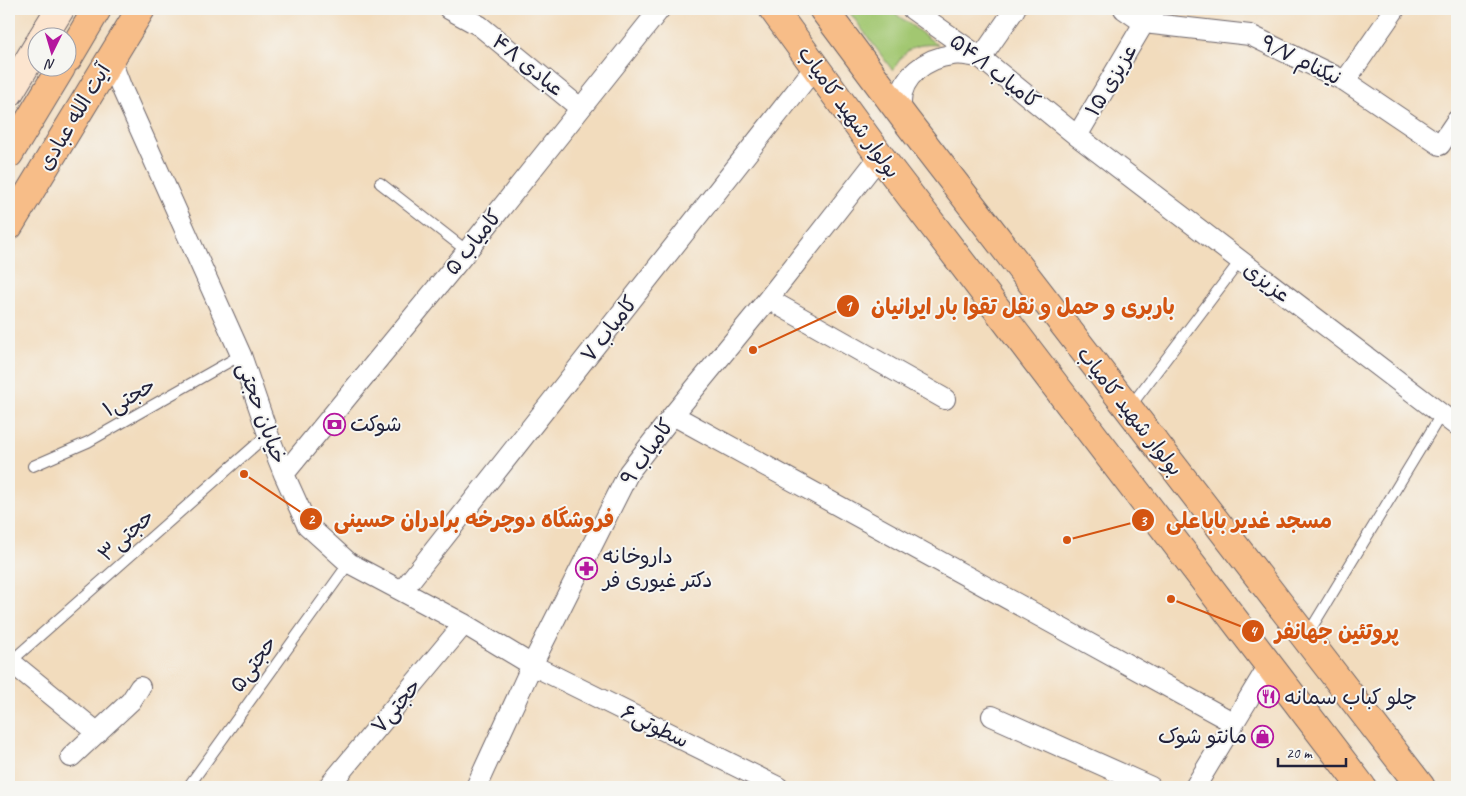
<svg xmlns="http://www.w3.org/2000/svg" width="1466" height="796" viewBox="0 0 1466 796" font-family="Caveat,'Playpen Sans Arabic',sans-serif">
	<style>
		.green { fill: #a2c771; stroke: #627456 }
		.lines { fill: none; stroke-linecap: round; stroke-linejoin: round }
		.service-casing { stroke: #6b6368; stroke-width: 12 }
		.minor-casing { stroke: #6b6368; stroke-width: 22 }
		.secondary-casing { stroke: #6b6368; stroke-width: 30 }
		.primary-casing { stroke: #6b6368; stroke-width: 30 }
		.service { stroke: #fff; stroke-width: 10 }
		.minor { stroke: #fff; stroke-width: 20 }
		.secondary { stroke: #fce5cf; stroke-width: 28 }
		.primary { stroke: #f7bd88; stroke-width: 28 }
		.labels { text-anchor: middle; stroke-width: 4; stroke-linejoin: round; paint-order: stroke }
		.street-label { font-size: 21px; fill: #22223b; stroke: #f6f6f2 }
		.poi-label { font-size: 21px; fill: #22223b; stroke: #f6f6f2; text-anchor: start }
		.leader { fill: none; stroke: #d45411; stroke-width: 2 }
		.callout-dot { fill: #d45411; stroke: #f6f6f2; stroke-width: 2 }
		.mark-label { font-size: 15px; text-anchor: middle; font-weight: bold; fill: #fff }
		.callout-label { font-size: 22px; text-anchor: middle; font-weight: bold; fill: #d45411; stroke: #f6f6f2; stroke-width: 4; stroke-linejoin: round; paint-order: stroke }
	</style>
	<rect width="100%" height="100%" fill="#f6f6f2"/>
	<filter id="ink" filterUnits="userSpaceOnUse"><feTurbulence type="fractalNoise" baseFrequency=".02" numOctaves="2"/><feDisplacementMap in="SourceGraphic" scale="10" xChannelSelector="R" yChannelSelector="G"/><feConvolveMatrix kernelMatrix="1 2 1 2 8 2 1 2 1" color-interpolation-filters="sRGB"/></filter>
	<filter id="wash" filterUnits="userSpaceOnUse"><feTurbulence type="fractalNoise" baseFrequency=".0096" numOctaves="4" result="noise"/><feDisplacementMap in="SourceGraphic" scale="20" xChannelSelector="R" yChannelSelector="G"/><feGaussianBlur stdDeviation="1.12" result="paint"/><feColorMatrix in="noise" values="0 0 0 0 0 0 0 0 0 0 0 0 0 0 0 0 0 1.4 0 .05"/><feComposite in="paint" operator="in"/></filter>
	<g filter="url(#wash)">
		<rect width="100%" height="100%" fill="#f2dcbd"/>
		<path class="green" d="M847,9h42l49,36c-25,-2 -33,4 -45,26z"/>
	</g>
	<g filter="url(#ink)">
		<g class="lines">
			<defs>
				<path id="service" d="M380,183l87,68
					M1129,408l111,-147
					M33,466l55,-24 153,-87
					M1306,637l136,-224
					M9,663l259,-229
					M188,787l161,-224"/>
				<path id="minor" d="M449,9l31,17 100,82
					M912,9l69,49 96,78 380,290
					M1124,9l20,14 106,12 95,46 95,64 17,-25
					M110,58l12,31 119,266 27,79 16,40 23,51 42,38 115,61 68,41 246,122
					M981,58l34,-49
					M1345,81l50,-72
					M905,119c-1,-5 -4,-10 -4,-15 -1,-28 26,-46 51,-49 8,-2 18,1 27,2
					M1077,136l67,-113 11,-14
					M768,299l177,100
					M673,415l561,308
					M284,474l183,-223 193,-242
					M402,591l414,-525
					M11,662l87,71
					M992,716l159,71
					M71,757l60,-56 9,-14
					M328,787l136,-163
					M476,787l56,-122 97,-193 44,-57 95,-116 112,-143
					M1195,787l74,-122"/>
				<path id="secondary" d="M42,38l18,-29
					M9,93l29,-48"/>
				<path id="primary" d="M773,9l107,147 482,631
					M823,9l82,110 516,668
					M68,58l29,-49
					M9,154l52,-86
					M9,226l132,-217"/>
			</defs>
			<use href="#service" class="service-casing"/>
			<use href="#minor" class="minor-casing"/>
			<use href="#secondary" class="secondary-casing"/>
			<use href="#primary" class="primary-casing"/>
			<use href="#service" class="service"/>
			<use href="#minor" class="minor"/>
			<use href="#secondary" class="secondary"/>
			<use href="#primary" class="primary"/>
		</g>
	</g>
	<defs>
		<symbol id="bank-ring" viewBox="-11 -11 22 22"><circle r="9.5" fill="#f6f6f2" stroke="#b5179e" stroke-width="1.5"/><path d="M-6-4H6V4H-6ZM0-2.3a2.3 2.3 0 1 0 0 4.6a2.3 2.3 0 1 0 0-4.6Z" fill="#b5179e"/></symbol>
		<symbol id="pharmacy-ring" viewBox="-11 -11 22 22"><circle r="9.5" fill="#f6f6f2" stroke="#b5179e" stroke-width="1.5"/><path d="M-2-6h4v4h4v4h-4v4h-4v-4h-4v-4h4Z" fill="#b5179e"/></symbol>
		<symbol id="restaurant-ring" viewBox="-11 -11 22 22"><circle r="9.5" fill="#f6f6f2" stroke="#b5179e" stroke-width="1.5"/><path d="M-5-6h1v4h1v-4h1v4h1v-4h1v5L-1.5 .5V6h-2V.5L-5-1ZM5-6V6H3V1.5H1.5Q1.5-4 5-6Z" fill="#b5179e"/></symbol>
		<symbol id="shop-ring" viewBox="-11 -11 22 22"><circle r="9.5" fill="#f6f6f2" stroke="#b5179e" stroke-width="1.5"/><path d="M-5-2.5h2.3a2.7 3.5 0 0 1 5.4 0H5L5.5 6h-11ZM-1.5-2.5h3a1.5 2.3 0 0 0-3 0Z" fill="#b5179e"/></symbol>
	</defs>
	<g fill-rule="evenodd">
		<use href="#bank-ring" x="322" y="412" width="25" height="25"/>
		<use href="#pharmacy-ring" x="574" y="556" width="25" height="25"/>
		<use href="#restaurant-ring" x="1256" y="684" width="25" height="25"/>
		<use href="#shop-ring" x="1250" y="724" width="25" height="25"/>
	</g>
	<g class="labels">
		<g class="street-label">
			<text transform="translate(1301 60) rotate(26)" y="7">نیکنام ۹/۷</text>
			<text transform="translate(528 65) rotate(39)" y="7">عبادی ۴۸</text>
			<text transform="translate(995 71) rotate(38)" y="7">کامیاب ۵۴/۱</text>
			<text transform="translate(1111 80) rotate(-59)" y="7">عزیزی ۱۵</text>
			<text transform="translate(849 112) rotate(54)" y="7">بولوار شهید کامیاب</text>
			<text transform="translate(74 117) rotate(-59)" y="7">آیت الله عبادی</text>
			<text transform="translate(473 242) rotate(-51)" y="7">کامیاب ۵</text>
			<text transform="translate(1267 282) rotate(37)" y="7">عزیزی</text>
			<text transform="translate(609 329) rotate(-52)" y="7">کامیاب ۷</text>
			<text transform="translate(129 397) rotate(-30)" y="7">حجتی۱</text>
			<text transform="translate(1130 411) rotate(52)" y="7">بولوار شهید کامیاب</text>
			<text transform="translate(262 413) rotate(70)" y="7">خیابان حجتی</text>
			<text transform="translate(647 452) rotate(-55)" y="7">کامیاب ۹</text>
			<text transform="translate(126 535) rotate(-42)" y="7">حجتی۳</text>
			<text transform="translate(253 664) rotate(-54)" y="7">حجتی۵</text>
			<text transform="translate(396 706) rotate(-50)" y="7">حجتی۷</text>
			<text transform="translate(655 726) rotate(26)" y="7">سطوتی۶</text>
		</g>
		<g class="poi-label">
			<text x="350" y="431">شوكت</text>
			<text x="603" y="563">داروخانه<tspan x="603" dy="24">دکتر غیوری فر</tspan></text>
			<text x="1284" y="704">چلو کباب سمانه</text>
			<text x="1247" y="743" text-anchor="end">مانتو شوک</text>
		</g>
	</g>
	<path class="leader" d="M753 350L848 306M244 474L311 519M1067 540L1143 520M1171 599L1253 631"/>
	<g class="callout-dot">
		<circle cx="753" cy="350" r="5"/>
		<circle cx="244" cy="474" r="5"/>
		<circle cx="1067" cy="540" r="5"/>
		<circle cx="1171" cy="599" r="5"/>
		<circle cx="848" cy="306" r="12"/>
		<circle cx="311" cy="519" r="12"/>
		<circle cx="1143" cy="520" r="12"/>
		<circle cx="1253" cy="631" r="12"/>
	</g>
	<g class="mark-label">
		<text x="848" y="311">1</text>
		<text x="311" y="524">2</text>
		<text x="1143" y="526">3</text>
		<text x="1253" y="636">4</text>
	</g>
	<g class="callout-label">
		<text x="1023" y="314">باربری و حمل و نقل تقوا بار ایرانیان</text>
		<text x="474" y="527">فروشگاه دوچرخه برادران حسینی</text>
		<text x="1249" y="528">مسجد غدیر باباعلی</text>
		<text x="1337" y="639">پروتئین جهانفر</text>
	</g>
	<rect width="1466" height="796" fill="none" stroke="#f6f6f2" stroke-width="30"/>
	<g transform="translate(52 52) rotate(185)"><circle r="24" fill="#f6f6f2" stroke="#a1a1a9"/>
	<path d="M0-4L9 19L0 12L-9 19Z" fill="#b5179e"/>
	<text y="-8" font-size="14" font-weight="bold" text-anchor="middle" fill="#22223b">N</text>
	</g>
	<path d="M1278 758v8h68v-8" fill="none" stroke="#22223b" stroke-width="2.5"/>
	<text x="1286" y="758" font-size="15" fill="#22223b" stroke="#f6f6f2" stroke-width="4" paint-order="stroke">20 m</text>
</svg>
